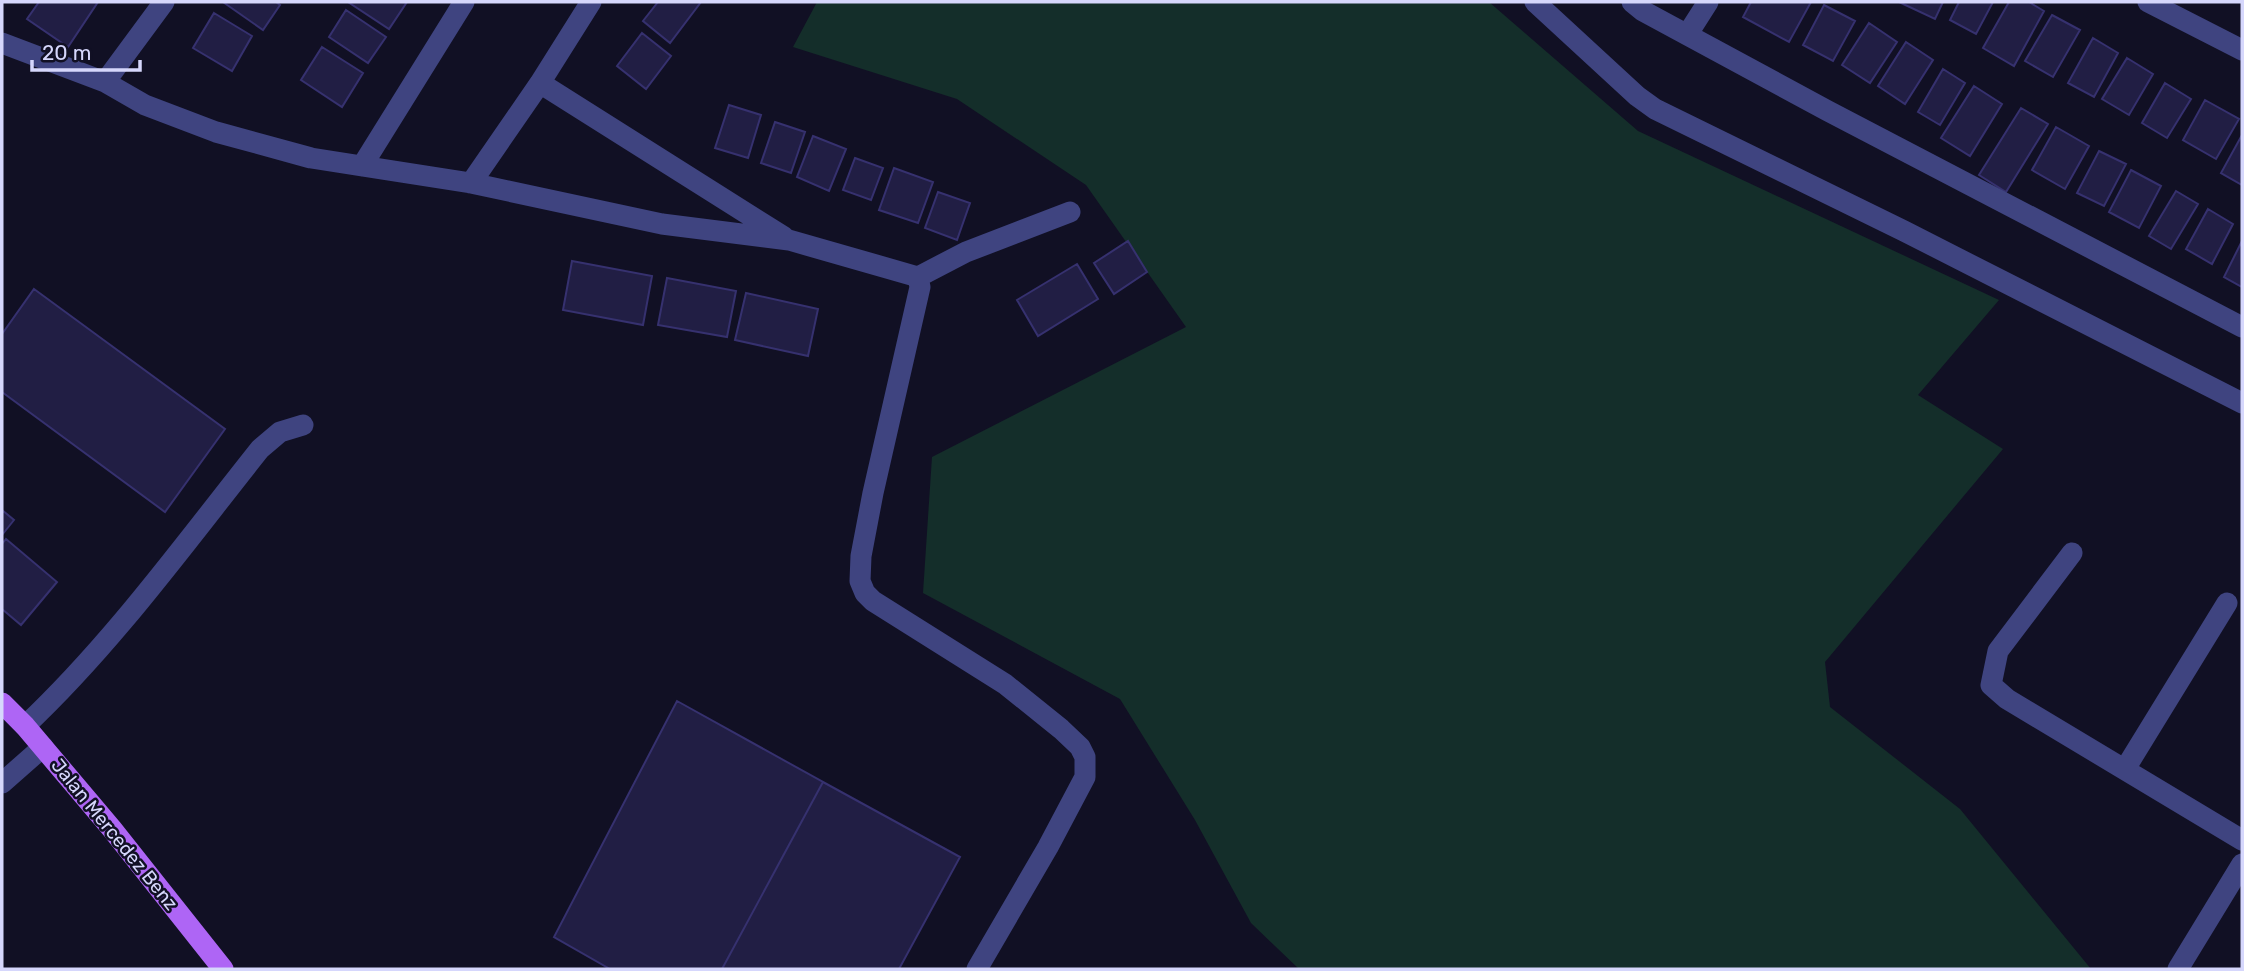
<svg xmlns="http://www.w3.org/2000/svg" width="2244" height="971" viewBox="0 0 2244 971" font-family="Rubik,sans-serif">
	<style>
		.green { fill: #142e2a }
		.building { fill: #211e44; stroke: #36316f; stroke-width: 2 }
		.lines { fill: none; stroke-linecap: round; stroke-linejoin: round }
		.minor { stroke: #3f4480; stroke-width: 21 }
		.major { stroke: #ae65f5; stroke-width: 21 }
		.labels { text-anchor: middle; stroke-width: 5; stroke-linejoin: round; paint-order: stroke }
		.street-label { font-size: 19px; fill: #d6d7fc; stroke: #111024 }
	</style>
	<rect width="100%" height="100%" fill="#111024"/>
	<path class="green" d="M817,2h672l149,129 361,169 -81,95 85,54 -178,213 5,45 130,102 131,160h-792l-48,-46 -56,-103 -75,-121 -197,-106 9,-136 254,-130 -100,-142 -129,-86 -164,-52z"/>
	<path class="building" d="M39,2h59l-30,45 -41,-28z
		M223,2h53l4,3 -17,25z
		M348,2h59l-18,27z
		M658,2h43l-31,41 -27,-22z
		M1751,2h60l-22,40 -46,-25z
		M1899,2h44l-8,17z
		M1959,2h34l-17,32 -26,-14z
		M2009,2h20l15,9 -30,55 -31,-18z
		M1824,5l31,16 -22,40 -30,-16z
		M346,10l40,27 -18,26 -39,-26z
		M214,13l38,23 -20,35 -39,-23z
		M2052,15l28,15 -27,47 -28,-16z
		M1869,23l28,19 -27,41 -28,-18z
		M642,33l29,23 -25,33 -29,-23z
		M2093,38l25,15 -24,44 -26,-14z
		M1906,42l27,18 -28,44 -27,-18z
		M322,47l41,26 -21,34 -41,-27z
		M2127,58l26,16 -24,41 -27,-16z
		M1943,69l22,14 -25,42 -22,-13z
		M2165,83l26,16 -24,39 -25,-15z
		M1974,86l28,18 -32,52 -29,-18z
		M2205,100l34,19 -23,40 -33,-19z
		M729,105l32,10 -13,43 -33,-10z
		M2021,108l27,16 -42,68 -27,-17z
		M775,122l30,10 -14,41 -30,-10z
		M2056,127l33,19 -24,43 -33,-19z
		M2242,135v50l-21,-12z
		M813,136l33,13 -17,42 -32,-14z
		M2099,151l27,13 -22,42 -27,-13z
		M855,158l28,10 -12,32 -28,-10z
		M894,168l39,14 -15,41 -39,-13z
		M2131,170l30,16 -22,42 -30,-16z
		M2176,191l22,13 -27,45 -22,-13z
		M938,192l32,11 -13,37 -32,-12z
		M2208,209l25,15 -21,40 -26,-15z
		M1128,241l19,31 -33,22 -20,-31z
		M2242,241v46l-18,-10z
		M572,261l80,15 -9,49 -80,-15z
		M1077,264l21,35 -60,37 -21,-36z
		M667,278l69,13 -9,46 -69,-12z
		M34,289l191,140 -60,83 -163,-120v-58z
		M746,293l72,16 -10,47 -73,-16z
		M2,510l12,10 -12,15z
		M6,539l51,43 -36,43 -19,-16v-65z
		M677,701l146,81 -101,187h-112l-56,-32z
		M823,782l137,75 -61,112h-177z"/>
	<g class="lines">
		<path class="minor" d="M1535,2l102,94 18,13 249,122 338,172
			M1632,2l11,9 185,100 414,216
			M2148,2l94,48
			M1687,35l21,-33
			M2,43l103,39 40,23 71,27 95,26 51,8 102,-164
			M105,82l59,-80
			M540,83l244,154
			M362,166l109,17 191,41 127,16 129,37 48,-25 104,-40
			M471,183l69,-100 51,-81
			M918,277l2,10 -47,206 -12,63 -1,25 5,12 8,8 132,83 56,45 19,18 5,10v20l-37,70 -71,122
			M2072,553l-74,98 -7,34 16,14 235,141
			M25,726c88,-83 160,-183 235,-277l20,-17 23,-7
			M2125,769l102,-166
			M2,783l41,-36
			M2178,969l64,-105"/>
		<path class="major" d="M2,703l23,23 87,103 111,140"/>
	</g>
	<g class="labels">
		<g class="street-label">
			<text transform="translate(115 834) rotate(51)" y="7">Jalan Mercedez Benz</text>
		</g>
	</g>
	<rect width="2244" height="971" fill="none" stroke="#d6d7fc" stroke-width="7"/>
	<path d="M32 60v10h108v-10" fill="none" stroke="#d6d7fc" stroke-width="3.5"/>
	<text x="42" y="60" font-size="21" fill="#d6d7fc" stroke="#111024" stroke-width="5" paint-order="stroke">20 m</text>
</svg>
